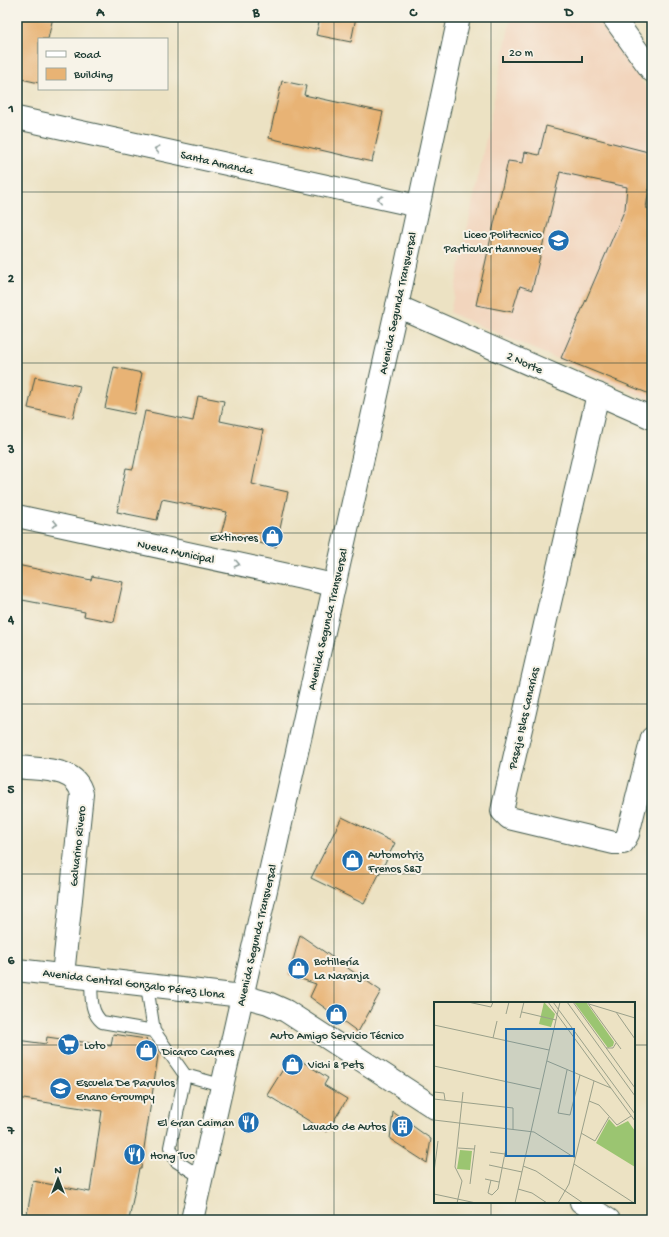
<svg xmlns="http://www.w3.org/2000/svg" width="669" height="1237" viewBox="0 0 669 1237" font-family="'Gochi Hand',sans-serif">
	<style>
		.built { fill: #f2d5bd }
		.building { fill: #e8b374 }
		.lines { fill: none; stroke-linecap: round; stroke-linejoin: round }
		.lane-casing { stroke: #3e5649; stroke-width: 14 }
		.street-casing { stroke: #3e5649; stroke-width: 24 }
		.secondary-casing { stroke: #3e5649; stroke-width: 24 }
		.lane { stroke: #fff; stroke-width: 12 }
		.street { stroke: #fff; stroke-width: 22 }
		.secondary { stroke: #fff; stroke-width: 22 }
		.oneway { stroke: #8f9e9a }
		.grid { fill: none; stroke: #1f3d34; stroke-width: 1; stroke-opacity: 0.55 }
		.labels { text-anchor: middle; stroke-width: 4; stroke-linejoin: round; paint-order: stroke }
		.street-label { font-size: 12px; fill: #1f3d34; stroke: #f7f3e8 }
		.poi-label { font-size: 12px; fill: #1f3d34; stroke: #f7f3e8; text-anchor: start }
		.inset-road { fill: none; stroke: #9aa08a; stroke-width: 1 }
		.view { fill: #1f6fb2; fill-opacity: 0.15; stroke: #1f6fb2; stroke-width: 2 }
		.inset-edge { fill: none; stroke: #1f3d34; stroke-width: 2 }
		.neatline { fill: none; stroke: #1f3d34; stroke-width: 1.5 }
		.grid-label { font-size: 13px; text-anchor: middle; font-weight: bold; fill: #1f3d34 }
	</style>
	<rect width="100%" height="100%" fill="#f7f3e8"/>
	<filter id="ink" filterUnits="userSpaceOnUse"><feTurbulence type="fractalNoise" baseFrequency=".025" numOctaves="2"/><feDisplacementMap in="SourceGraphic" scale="8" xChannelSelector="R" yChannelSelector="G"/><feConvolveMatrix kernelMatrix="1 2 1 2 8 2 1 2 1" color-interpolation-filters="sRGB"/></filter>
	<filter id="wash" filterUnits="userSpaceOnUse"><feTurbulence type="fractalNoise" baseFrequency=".012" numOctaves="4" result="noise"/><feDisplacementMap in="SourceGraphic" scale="16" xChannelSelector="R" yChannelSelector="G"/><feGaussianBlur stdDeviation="0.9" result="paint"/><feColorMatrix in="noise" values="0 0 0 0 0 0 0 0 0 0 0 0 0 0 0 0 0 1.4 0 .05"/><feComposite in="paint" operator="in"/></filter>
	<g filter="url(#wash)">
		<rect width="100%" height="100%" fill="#ece2c3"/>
		<path class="built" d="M511,17h84l57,78v305l-202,-87z"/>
		<g id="blocks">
			<path class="building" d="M17,17h36l-5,22h-9v44l-22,-5z
				M320,17h36l-5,25 -35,-7z
				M282,81l24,5 -2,9 79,17 -11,50 -103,-24z
				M546,126l106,27v17l-6,38 6,1 -2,24 2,1v161l-91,-37 64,-149 2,-22 -67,-15 -28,118 -12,-4 -8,26 -36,-7 32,-144 15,2 2,-11 14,3z
				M114,367l28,6 -8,41 -29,-6z
				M35,377l45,9 -7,32 -45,-10z
				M198,396l26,5 -4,20 43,9 -11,54 36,8 -12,55 -55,-13 6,-22 -65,-13 -5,21 -40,-8 9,-44 7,1 12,-58 48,10z
				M17,565l74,15 1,-4 31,6 -9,40 -30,-6 1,-4 -68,-13z
				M342,817l53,26 -31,61 -53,-26z
				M300,935l81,56 -23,41 -48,-35 6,-13 -27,-9z
				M113,1034l33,5 12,17 -17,112h-2l-10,52h-103l7,-39 57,11 12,-81 -85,-13v-58l29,4 1,-7 64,9z
				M292,1055l36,23 -4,7 23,14 -20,33 -60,-37z
				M393,1112l38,27 -4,24 -37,-24z"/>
		</g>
	</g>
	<g filter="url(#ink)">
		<use href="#blocks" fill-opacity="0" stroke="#3e5649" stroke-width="1"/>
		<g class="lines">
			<defs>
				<path id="lane" d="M91,979c1,15 -2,32 11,43l52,9
					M147,986l7,45 31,44 36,10
					M185,1075l-15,72 6,14 25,16"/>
				<path id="street" d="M17,118l401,88
					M397,306l255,112
					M598,394l-96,417 7,7 105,25h9l5,-9 24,-96
					M17,516l317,69
					M17,767c23,3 59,-1 65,27l-19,181
					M242,996l26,7 18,8 149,97
					M581,1202l28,18"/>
				<path id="secondary" d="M613,17l39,54
					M17,970l225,26
					M192,1220l205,-914 62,-289"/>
			</defs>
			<use href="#lane" class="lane-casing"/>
			<use href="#street" class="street-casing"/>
			<use href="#secondary" class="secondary-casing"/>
			<use href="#lane" class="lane"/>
			<use href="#street" class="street"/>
			<use href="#secondary" class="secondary"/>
		</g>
		<defs><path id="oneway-chevron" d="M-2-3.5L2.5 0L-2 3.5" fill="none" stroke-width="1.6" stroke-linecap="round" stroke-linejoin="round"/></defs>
		<g class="oneway">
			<use href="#oneway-chevron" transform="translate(157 149) rotate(-167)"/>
			<use href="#oneway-chevron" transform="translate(380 199) rotate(-167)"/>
			<use href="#oneway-chevron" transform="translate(55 524) rotate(12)"/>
			<use href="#oneway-chevron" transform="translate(237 564) rotate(12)"/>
		</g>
	</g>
	<path class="grid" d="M178,17v1203M334,17v1203M491,17v986M17,192h635M17,363h635M17,533h635M17,704h635M17,874h635M17,1045h418M634,1045h18M491,1202v18"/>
	<defs>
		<symbol id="school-disc" viewBox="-11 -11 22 22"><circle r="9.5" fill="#1f6fb2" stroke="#f7f3e8"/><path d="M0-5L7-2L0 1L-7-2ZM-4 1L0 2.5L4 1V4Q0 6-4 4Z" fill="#fff"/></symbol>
		<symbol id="shop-disc" viewBox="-11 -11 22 22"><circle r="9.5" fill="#1f6fb2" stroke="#f7f3e8"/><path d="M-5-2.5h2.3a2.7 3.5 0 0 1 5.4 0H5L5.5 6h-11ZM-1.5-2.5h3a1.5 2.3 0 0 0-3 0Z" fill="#fff"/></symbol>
		<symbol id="supermarket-disc" viewBox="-11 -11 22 22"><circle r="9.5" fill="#1f6fb2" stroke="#f7f3e8"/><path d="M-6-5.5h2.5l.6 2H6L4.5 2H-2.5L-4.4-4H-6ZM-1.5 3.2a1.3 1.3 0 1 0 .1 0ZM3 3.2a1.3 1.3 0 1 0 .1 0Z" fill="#fff"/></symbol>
		<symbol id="restaurant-disc" viewBox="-11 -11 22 22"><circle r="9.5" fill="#1f6fb2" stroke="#f7f3e8"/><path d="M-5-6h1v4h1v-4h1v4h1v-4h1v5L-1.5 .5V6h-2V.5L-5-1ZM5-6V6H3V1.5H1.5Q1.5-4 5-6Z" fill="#fff"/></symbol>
		<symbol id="building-disc" viewBox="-11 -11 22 22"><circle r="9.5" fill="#1f6fb2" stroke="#f7f3e8"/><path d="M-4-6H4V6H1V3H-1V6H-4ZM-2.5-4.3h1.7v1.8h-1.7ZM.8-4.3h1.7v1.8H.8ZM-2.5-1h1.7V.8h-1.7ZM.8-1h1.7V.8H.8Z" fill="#fff"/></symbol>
	</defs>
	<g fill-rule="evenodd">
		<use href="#school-disc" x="546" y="228" width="25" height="25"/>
		<use href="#shop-disc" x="260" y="524" width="25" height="25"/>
		<use href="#shop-disc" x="340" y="848" width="25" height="25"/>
		<use href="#shop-disc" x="286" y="956" width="25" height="25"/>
		<use href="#shop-disc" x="324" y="1002" width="25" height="25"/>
		<use href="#supermarket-disc" x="56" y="1032" width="25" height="25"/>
		<use href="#shop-disc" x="134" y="1038" width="25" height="25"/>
		<use href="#shop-disc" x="280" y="1052" width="25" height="25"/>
		<use href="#school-disc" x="48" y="1076" width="25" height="25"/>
		<use href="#restaurant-disc" x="236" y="1110" width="25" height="25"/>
		<use href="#building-disc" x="390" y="1114" width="25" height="25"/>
		<use href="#restaurant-disc" x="122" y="1142" width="25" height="25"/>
	</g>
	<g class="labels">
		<g class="street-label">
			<text transform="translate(217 162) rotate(13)" y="4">Santa Amanda</text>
			<text transform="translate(397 303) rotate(-78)" y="4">Avenida Segunda Transversal</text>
			<text transform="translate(525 362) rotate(24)" y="4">2 Norte</text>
			<text transform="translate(176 551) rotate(12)" y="4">Nueva Municipal</text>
			<text transform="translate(327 619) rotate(-77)" y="4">Avenida Segunda Transversal</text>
			<text transform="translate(523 718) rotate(-77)" y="4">Pasaje Islas Canarias</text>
			<text transform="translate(77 846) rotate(-84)" y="4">Galvarino Rivero</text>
			<text transform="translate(256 935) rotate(-77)" y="4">Avenida Segunda Transversal</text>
			<text transform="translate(134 983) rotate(7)" y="4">Avenida Central Gonzalo Pérez Llona</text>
		</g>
		<g class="poi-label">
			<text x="542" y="238" text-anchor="end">Liceo Politecnico<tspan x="542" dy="14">Particular Hannover</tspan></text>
			<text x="258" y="541" text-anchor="end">Extinores</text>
			<text x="368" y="858">Automotriz<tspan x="368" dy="14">Frenos S&amp;J</tspan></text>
			<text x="314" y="965">Botillería<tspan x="314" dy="14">La Naranja</tspan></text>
			<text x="337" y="1039" text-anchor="middle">Auto Amigo Servicio Técnico</text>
			<text x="84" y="1049">Loto</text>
			<text x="162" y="1055">Dicarco Carnes</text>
			<text x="308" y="1068">Vichi &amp; Pets</text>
			<text x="76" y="1086">Escuela De Parvulos<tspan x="76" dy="14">Enano Groumpy</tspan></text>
			<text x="234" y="1126" text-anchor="end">El Gran Caiman</text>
			<text x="386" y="1130" text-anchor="end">Lavado de Autos</text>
			<text x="150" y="1159">Hong Tuo</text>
		</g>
	</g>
	<g transform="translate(434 1002)">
		<rect width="201" height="201" fill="#ece2c3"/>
		<path d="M110,0l11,12 -4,13 -12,-3zM140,0h12l28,40 -1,4 -5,2zM175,117l7,8 12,-6 7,10v36l-39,-24zM26,148l12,1 -2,19 -13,-1z" fill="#9bc571"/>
		<path class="inset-road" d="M34,0l23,5 2,-5M114,0l87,119M119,0l82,112M133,0l68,94M139,0l62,86M153,0l34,47M155,2l46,14M88,10l34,8M182,10l19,27M72,12l3,-12M86,16l4,-16M0,23l115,25M59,36l4,-17M172,46h7l3,-5M113,59l64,27M0,64l106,23M133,68l-9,43 12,2 10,-40M0,90l10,1 1,7M0,97l79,9v21M155,99l10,4 18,20 14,-9M0,118l100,12 41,26M147,131l14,8 14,-24M24,146l16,1M56,150l15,2M140,162l60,39M55,163l33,7M89,164l13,5 47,32M0,170l4,-31M51,177l14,3M57,178l-3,13 4,2 6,-6 8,-41M36,182l5,-39M84,187l14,4 15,10M0,192l42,9M23,201l5,-22 -7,-14 8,-75M81,201l45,-201M124,201l11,-19 25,-103"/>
		<path class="view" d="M72,27h68v127h-68z"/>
		<rect width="201" height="201" class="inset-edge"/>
	</g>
	<rect width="669" height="1237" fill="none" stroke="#f7f3e8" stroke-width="44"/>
	<rect x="38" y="38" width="130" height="52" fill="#f7f3e8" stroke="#a1aaa0"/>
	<rect x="46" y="51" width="20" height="6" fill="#ffffff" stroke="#a1aaa0"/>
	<text x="74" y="58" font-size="12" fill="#1f3d34">Road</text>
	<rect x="46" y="68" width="20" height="12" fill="#e8b374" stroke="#a1aaa0"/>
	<text x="74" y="78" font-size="12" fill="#1f3d34">Building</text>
	<g transform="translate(58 1179)" stroke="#f7f3e8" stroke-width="3" paint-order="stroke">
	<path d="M0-3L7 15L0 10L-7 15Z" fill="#1f3d34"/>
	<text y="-6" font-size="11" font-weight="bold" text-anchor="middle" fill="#1f3d34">N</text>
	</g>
	<path d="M503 56v6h79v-6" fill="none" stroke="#1f3d34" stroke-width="2"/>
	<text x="509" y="56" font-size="12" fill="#1f3d34" stroke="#f7f3e8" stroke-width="3" paint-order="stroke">20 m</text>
	<rect x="22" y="22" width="625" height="1193" class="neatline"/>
	<g class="grid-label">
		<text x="100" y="16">A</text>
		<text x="256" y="16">B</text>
		<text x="413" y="16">C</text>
		<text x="569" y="16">D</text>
		<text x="11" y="112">1</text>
		<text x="11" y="282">2</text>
		<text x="11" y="453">3</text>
		<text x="11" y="623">4</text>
		<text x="11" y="793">5</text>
		<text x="11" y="964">6</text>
		<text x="11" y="1134">7</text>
	</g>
</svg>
